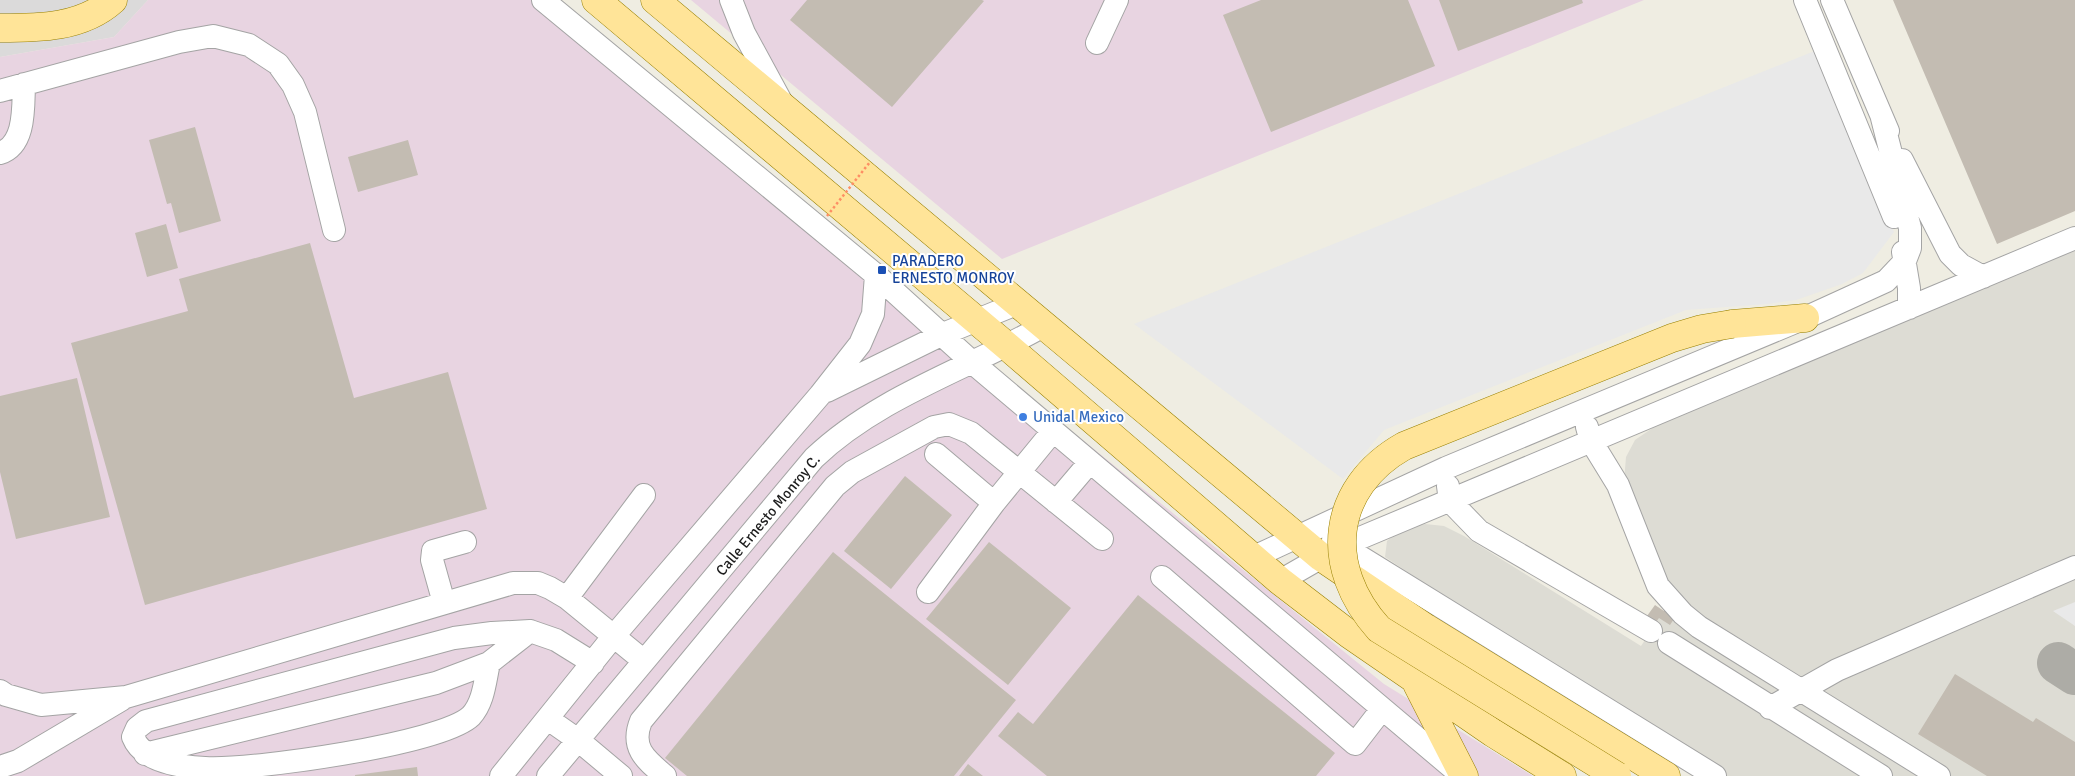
<svg xmlns="http://www.w3.org/2000/svg" width="2075" height="776" viewBox="0 0 2075 776" font-family="Signika,sans-serif">
	<style>
		.residential { fill: #dbdada }
		.industrial { fill: #e8d4e1 }
		.airport { fill: #dddcd4 }
		.parking { fill: #e9e9e9 }
		.lines { fill: none; stroke-linecap: round; stroke-linejoin: round }
		.taxiway { stroke: #adaca6; stroke-width: 42 }
		.building { fill: #c3bcb2 }
		.minor-casing { stroke: #a4a4a4; stroke-width: 24 }
		.major-casing { stroke: #967f00; stroke-width: 29 }
		.minor { stroke: #fff; stroke-width: 22 }
		.major { stroke: #ffe498; stroke-width: 28 }
		.major-bridge-casing { stroke: #967f00; stroke-width: 29; stroke-linecap: butt }
		.path-bridge { stroke: #fe8f64; stroke-width: 2.5; stroke-dasharray: 2.5 2.5; stroke-linecap: butt }
		.major-bridge { stroke: #ffe498; stroke-width: 28 }
		.transit-dot { fill: #1a4fb4; stroke: #fff; stroke-width: 2 }
		.shop-dot { fill: #3f7fe0; stroke: #fff; stroke-width: 2 }
		.labels { text-anchor: middle; stroke-width: 4; stroke-linejoin: round; paint-order: stroke }
		.transit-label { font-size: 15px; fill: #164399; stroke: #fff; text-anchor: start }
		.shop-label { font-size: 15px; fill: #366cbe; stroke: #fff; text-anchor: start }
		.street-label { font-size: 15px; fill: #1d1d1d; stroke: #fff }
	</style>
	<rect width="100%" height="100%" fill="#efede2"/>
	<path class="residential" d="M0,0h148l-34,37 -114,20z"/>
	<path class="industrial" d="M148,0h391l845,684 149,92h-1533v-719l114,-20z
		M691,0h953l-642,259z"/>
	<path class="airport" d="M2075,250v526h-348l-183,-113 -159,-106 2,-16 8,-7 14,-7 16,-3 19,2 20,10 177,110 10,-15 -4,-15 17,-5 5,-7 -5,-21 -40,-101 2,-25 9,-17 19,-13z"/>
	<path class="parking" d="M1817,50l77,182 -31,41 -21,11 -46,16 -29,4 -81,6 -302,120 -41,49 -209,-155z
		M2075,602v24l-22,-15z"/>
	<g class="lines">
		<path class="taxiway" d="M2058,663l17,11"/>
	</g>
	<path class="building" d="M807,0h175l2,1 -92,106 -102,-87z
		M1261,0h147l27,66 -164,66 -48,-117z
		M1439,0h143l1,3 -125,48z
		M1893,0h182v211l-78,33z
		M195,127l26,94 -42,12 -8,-30 -4,1 -18,-64z
		M408,140l10,35 -60,17 -10,-35z
		M166,224l12,44 -31,9 -12,-44z
		M310,243l44,155 94,-26 39,137 -342,96 -74,-262 117,-32 -9,-32z
		M77,378l33,139 -94,22 -16,-67v-76z
		M905,476l47,39 -61,74 -47,-38z
		M989,542l82,66 -63,77 -82,-66z
		M833,552l183,148 -62,76h-267l-22,-18z
		M1138,595l197,158 -19,23h-269l-49,-40 20,-24 15,12z
		M1669,604l10,7 -9,14 -11,-7 -3,4 -9,-6 8,-11 9,6z
		M1955,674l78,48 3,-4 39,24v34h-88l-69,-42z
		M968,764l15,12h-24z
		M417,767l1,9h-63v-1z"/>
	<g class="lines">
		<defs>
			<path id="minor" d="M543,0l333,275 97,88 488,412
				M731,0l13,33 38,70
				M1805,0l89,217
				M1832,0l56,131
				M1097,43l20,-43
				M0,91l179,-49 34,-6 36,9 29,19 15,21 12,27 29,118
				M0,153c26,-8 23,-47 24,-69
				M1902,160l48,94 11,11 22,12
				M1903,252l6,36v20
				M827,391l116,-57 76,-31
				M1587,427l4,14 27,44 40,101 25,28 16,13 240,149
				M936,454l58,49
				M1448,486l2,15 29,30 172,100
				M1056,502l34,-40
				M1333,540l382,236
				M1254,557l192,-89 359,-150 81,-37 19,-20 5,-13v-20l-28,-110
				M1162,577l193,167 27,-35
				M1280,581l61,-35 734,-308
				M928,592l66,-89 59,-72
				M567,598l77,-103
				M444,603l-12,-43 1,-9 32,-9
				M1669,643l212,133
				M489,663c-4,17 -5,39 -18,53 -29,28 -222,55 -266,52 -23,-1 -62,-6 -72,-31l4,-9 9,-7 308,-83 38,-5 38,-2 26,9 37,23
				M0,691l6,4 35,10 85,-8 387,-114h25l12,5 17,10 77,63
				M1770,708l67,-38 238,-103
				M548,719l30,21 43,36
				M145,754l291,-71 53,-20 41,-32
				M0,767l18,-6 103,-61
				M501,776l112,-139 207,-242 40,-51 13,-30 3,-39
				M548,776l266,-318c65,-62 154,-89 231,-133
				M665,776c-19,-16 -35,-28 -24,-55l194,-235 17,-14 82,-45 15,-3 22,9 131,106"/>
			<path id="major" d="M596,0l412,347 272,234 69,53 144,99 69,43
				M655,0l666,557 105,71 240,148
				M0,28c39,0 82,0 113,-28
				M1732,324l73,-6
				M1417,684l47,92"/>
		</defs>
		<use href="#minor" class="minor-casing"/>
		<use href="#major" class="major-casing"/>
		<use href="#minor" class="minor"/>
		<use href="#major" class="major"/>
		<defs>
			<path id="major-bridge" d="M1617,776l-238,-147c-56,-62 -49,-141 25,-183l268,-108 30,-9 30,-5"/>
		</defs>
		<use href="#major-bridge" class="major-bridge-casing"/>
		<path class="path-bridge" d="M827,216l43,-54"/>
		<use href="#major-bridge" class="major-bridge"/>
	</g>
	<rect class="transit-dot" x="877" y="265" width="10" height="10" rx="2.5"/>
	<circle class="shop-dot" cx="1023" cy="417" r="5"/>
	<g class="labels">
		<g class="transit-label">
			<text x="892" y="266">PARADERO<tspan x="892" dy="17">ERNESTO MONROY</tspan></text>
		</g>
		<g class="shop-label">
			<text x="1033" y="422">Unidal Mexico</text>
		</g>
		<g class="street-label">
			<text transform="translate(768 515) rotate(-50)" y="5">Calle Ernesto Monroy C.</text>
		</g>
	</g>
</svg>
